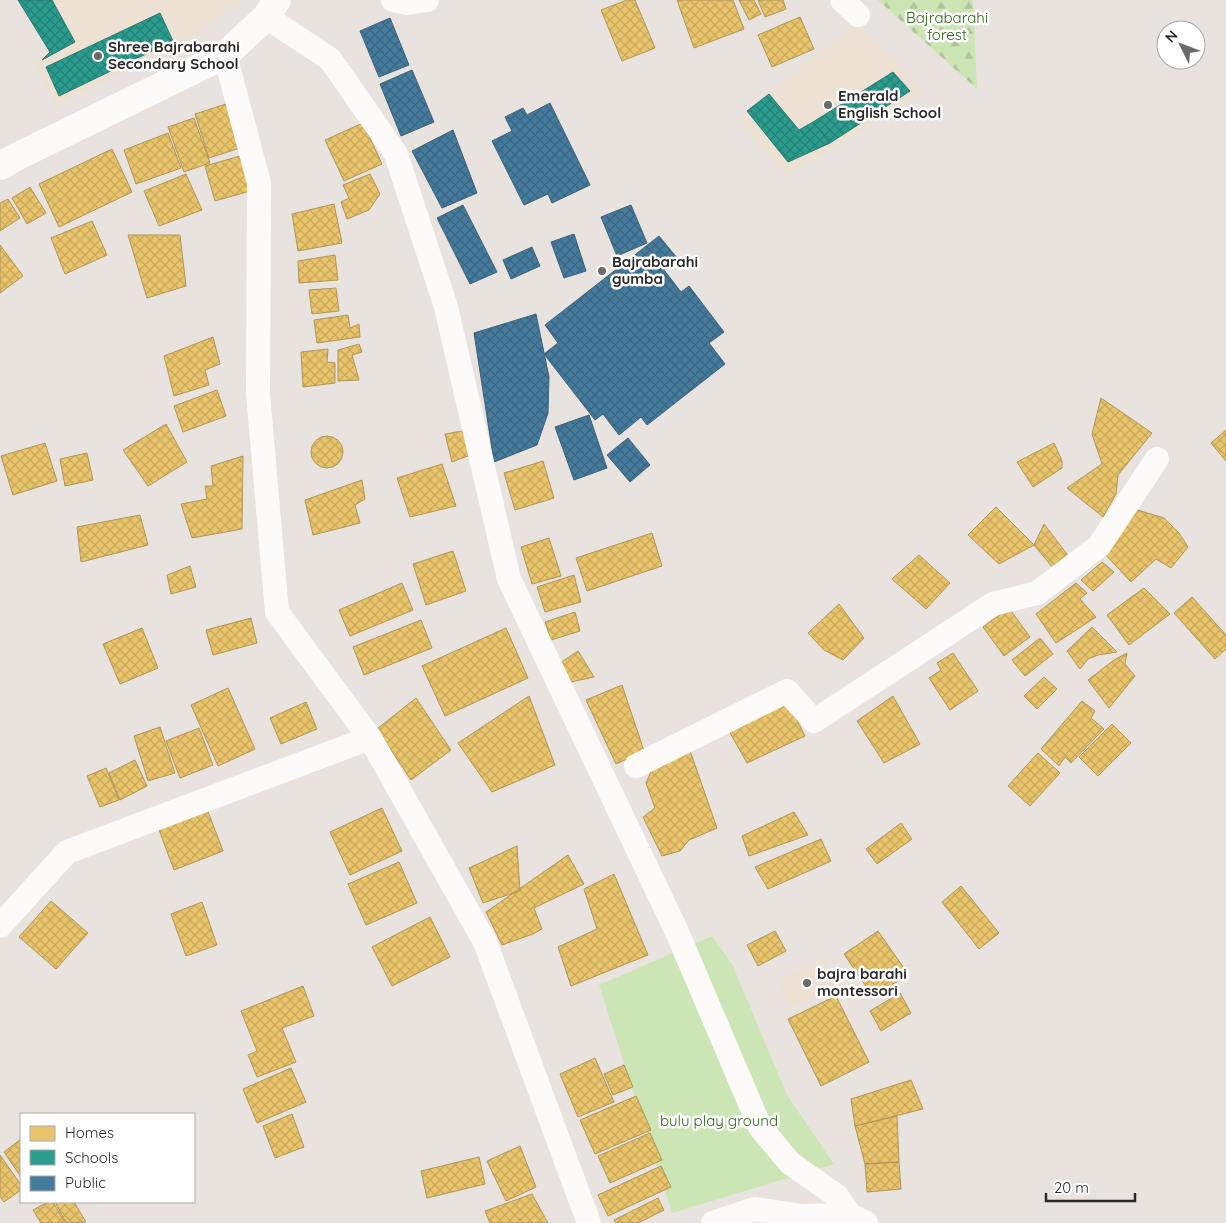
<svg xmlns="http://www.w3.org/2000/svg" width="1226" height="1223" viewBox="0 0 1226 1223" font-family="Quicksand,sans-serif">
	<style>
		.education { fill: #ece1d2 }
		.green { fill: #cce5b4 }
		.forest { fill: url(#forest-firs) }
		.homes { fill: url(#homes-cross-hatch); stroke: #af9656 }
		.schools { fill: url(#schools-cross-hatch); stroke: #2a7a70 }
		.public { fill: url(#public-cross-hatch); stroke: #3d627a }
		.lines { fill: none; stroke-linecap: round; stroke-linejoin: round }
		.street { stroke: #fcfbfa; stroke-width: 24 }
		.secondary { stroke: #fcfbfa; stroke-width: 28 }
		.poi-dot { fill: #6c6a68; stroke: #fff; stroke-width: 2 }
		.labels { text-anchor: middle; stroke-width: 5; stroke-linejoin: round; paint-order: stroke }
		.park-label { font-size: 15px; fill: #2d6a15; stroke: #fff }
		.poi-label { font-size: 15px; font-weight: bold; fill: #292929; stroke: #fff; text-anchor: start }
	</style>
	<defs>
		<pattern id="forest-firs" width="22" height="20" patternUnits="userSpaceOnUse" patternTransform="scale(1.25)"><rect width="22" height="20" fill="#cce5b4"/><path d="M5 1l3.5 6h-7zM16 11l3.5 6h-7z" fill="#afc49b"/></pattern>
		<pattern id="homes-cross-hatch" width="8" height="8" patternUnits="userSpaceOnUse" patternTransform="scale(1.25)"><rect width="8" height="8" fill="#e9c46a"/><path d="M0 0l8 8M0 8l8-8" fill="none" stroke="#c8a85c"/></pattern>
		<pattern id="schools-cross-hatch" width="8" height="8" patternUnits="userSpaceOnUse" patternTransform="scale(1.25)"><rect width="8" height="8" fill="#2a9d8f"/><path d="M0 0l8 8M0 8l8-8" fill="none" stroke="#248075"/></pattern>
		<pattern id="public-cross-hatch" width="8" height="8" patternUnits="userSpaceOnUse" patternTransform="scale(1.25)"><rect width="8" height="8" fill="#457b9d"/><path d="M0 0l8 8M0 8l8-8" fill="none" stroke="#3a6580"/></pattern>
	</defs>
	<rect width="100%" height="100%" fill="#e8e3de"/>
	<path class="education" d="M19,0h220l-47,37 -137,69 -21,-45 15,-9z
		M858,22l67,70 -139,84 -49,-58z
		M824,958l13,27 -47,22 -13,-26z"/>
	<path class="green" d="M712,936l20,28 55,131 47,69 -162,49 -73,-228z"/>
	<path class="forest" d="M878,0h95l4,89z"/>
	<path class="homes" d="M627,0h8l20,48 -33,13 -21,-51z
		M677,0h56l11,29 -50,19z
		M739,0h15l7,14 -12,6z
		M758,0h25l3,9 -21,8z
		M800,17l14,32 -42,18 -14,-32z
		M232,102l14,44 -37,12 -14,-44z
		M194,118l16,45 -26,9 -16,-45z
		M363,123l19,41 -38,17 -19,-41z
		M168,133l13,35 -45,16 -12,-34z
		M112,149l20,43 -73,35 -20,-43z
		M240,156l10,35 -35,10 -10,-35z
		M186,174l16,36 -43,16 -15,-35z
		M370,174l10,20 -11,16 -22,9 -6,-17 8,-4 -6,-13z
		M30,187l16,26 -19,11 -15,-26z
		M8,199l12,19 -20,13v-28z
		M334,204l8,39 -44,8 -6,-37z
		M92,221l15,34 -42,19 -14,-36z
		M128,235h52l6,51 -39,12z
		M0,245l23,31 -23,17z
		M335,255l3,25 -39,3 -1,-22z
		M336,288l3,23 -27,3 -3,-24z
		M348,315l2,13 9,-4 1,13 -43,6 -3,-23z
		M213,337l7,27 -15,6 4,15 -35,11 -10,-40z
		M359,344l3,8 -10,3 7,25 -21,1v-31z
		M328,349l-1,13 8,1v20l-32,4 -2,-35z
		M217,390l9,26 -43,16 -9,-26z
		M1101,398l51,35 -34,42 -2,19 -13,23 -36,-29 35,-24 -10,-30z
		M166,424l21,38 -39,24 -25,-36z
		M468,430l5,24 -21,8 -7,-28z
		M1226,430v31l-15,-18z
		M311 452a16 16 0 1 1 32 0a16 16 0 1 1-32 0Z
		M45,443l12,38 -44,14 -12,-39z
		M1054,443l8,18v7l-29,19 -16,-25z
		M87,453l6,27 -28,6 -5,-27z
		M243,456l-1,73 -50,9 -11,-34 26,-5 -2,-13h8l-2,-20z
		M543,461l11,37 -39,12 -11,-37z
		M442,464l14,42 -46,11 -13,-39z
		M362,480l3,19 -10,6 5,18 -47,12 -8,-35z
		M996,507l38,38 -35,19 -31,-29z
		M1134,509l30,9 15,15 9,14 -17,21 -15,-9 -25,23 -28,-30z
		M140,515l8,30 -67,17 -4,-35z
		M1044,524l29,38 -15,12 -24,-29z
		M652,533l10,33 -75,25 -11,-33z
		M549,538l12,38 -29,8 -11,-37z
		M453,551l13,40 -40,14 -13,-41z
		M919,555l31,28 -24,26 -34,-30z
		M1102,562l12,10 -21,19 -12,-11z
		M190,566l6,21 -25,7 -4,-19z
		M574,575l7,27 -36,10 -8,-25z
		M402,583l11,27 -63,26 -11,-26z
		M1076,583l11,10 -7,6 16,18 -40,26 -20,-29z
		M1144,588l26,26 -41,31 -22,-30z
		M1192,597l34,38v14l-11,10 -41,-46z
		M839,604l25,34 -21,22 -19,-10 -16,-17z
		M1009,608l21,29 -26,19 -21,-29z
		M575,612l5,19 -29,9 -6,-18z
		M251,618l6,25 -44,12 -7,-25z
		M421,620l11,28 -68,27 -11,-28z
		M1092,627l25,25 -19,3 -10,4 -8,10 -13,-18z
		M142,628l16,40 -38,16 -17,-40z
		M506,628l22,50 -83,38 -23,-50z
		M1040,638l13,16 -28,22 -13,-16z
		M578,651l16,26 -28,6 -9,-18z
		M953,653l25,38 -28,19 -21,-32 12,-8 -4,-7z
		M1127,653l-2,11 10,12 -26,32 -21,-28 26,-20z
		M1044,677l13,12 -20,20 -13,-13z
		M622,685l22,66 -28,13 -30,-64z
		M228,688l27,61 -37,17 -27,-61z
		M529,696l26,69 -63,27 -34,-49z
		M893,696l27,48 -36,19 -27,-42z
		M416,698l35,52 -40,30 -34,-51z
		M787,700l18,36 -58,27 -18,-32z
		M1082,701l13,10 -4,7 13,11 -33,34 -6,-6 -6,9 -18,-17z
		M306,702l11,27 -36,15 -11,-26z
		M1112,724l19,19 -33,33 -19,-19z
		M160,727l15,46 -27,8 -14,-45z
		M199,728l14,37 -33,13 -14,-37z
		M688,745l29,83 -28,12 -9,11 -18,5 -19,-39 12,-9 -9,-25 10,-23z
		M1038,753l22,20 -30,33 -22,-20z
		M135,760l12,26 -27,14 -11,-27z
		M106,768l13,32 -19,7 -13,-31z
		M382,808l20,43 -52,24 -20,-43z
		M207,809l16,42 -49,19 -16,-43z
		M794,812l14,23 -59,21 -7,-20z
		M901,823l11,16 -35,25 -11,-15z
		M821,839l10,22 -63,28 -13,-22z
		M517,846l3,45 -37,12 -14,-35z
		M568,855l16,29 -50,24 8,21 -9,5 -31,11 -16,-33z
		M399,862l18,41 -51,22 -18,-41z
		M614,874l34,81 -77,31 -13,-39 39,-18 -13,-40z
		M961,886l38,47 -20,16 -37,-47z
		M51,901l37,32 -32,36 -37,-32z
		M202,902l15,43 -31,11 -15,-42z
		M430,917l20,40 -58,29 -20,-39z
		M775,931l11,20 -28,15 -11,-21z
		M878,931l30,43 -34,24 -30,-44z
		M303,986l11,30 -32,12 14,34 -39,15 -9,-22 9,-4 -16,-40z
		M900,993l11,20 -30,18 -11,-20z
		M836,996l33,66 -48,24 -33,-67z
		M595,1058l19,44 -36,15 -18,-43z
		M624,1065l9,22 -20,8 -9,-21z
		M291,1068l15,34 -49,21 -14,-34z
		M911,1080l12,29 -68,17 -4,-27z
		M636,1096l15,34 -56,24 -15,-34z
		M292,1114l12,33 -29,11 -12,-32z
		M897,1116l2,46 -34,2 -10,-38z
		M650,1133l12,27 -52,23 -12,-27z
		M21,1139v38l-17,-25z
		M520,1146l16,41 -30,14 -19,-40z
		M0,1155l21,30v5l-17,12 -4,-6z
		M479,1157l6,27 -58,14 -6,-27z
		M899,1162l2,27 -34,3 -2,-28z
		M661,1166l10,21 -63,29 -10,-21z
		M532,1194l16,29h-58l-5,-12z
		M658,1198l6,12 -26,13h-22l-2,-3z
		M48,1202h5l12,21h-24l-8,-13z
		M55,1202h19l12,20 -20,1z"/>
	<path class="schools" d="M18,0h34l23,42 -33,18 8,-8z
		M160,13l13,28 -114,55 -13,-29z
		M893,72l17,19 -80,52 -17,-21z
		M769,94l30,36 14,-8 17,21 -42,19 -41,-51z"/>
	<path class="public" d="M390,18l19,47 -30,12 -19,-46z
		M412,70l22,52 -33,14 -21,-52z
		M550,103l40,82 -38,18 -4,-9 -24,11 -32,-64 20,-10 -7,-14 18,-9 4,7z
		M453,130l24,63 -35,15 -30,-57z
		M463,205l34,67 -27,12 -33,-66z
		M631,205l16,38 -30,13 -16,-39z
		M574,234l12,37 -22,7 -13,-36z
		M659,236l19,23 -14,11 17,22 8,-6 35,46 -15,11 16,21 -78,61 -6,-8 -22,18 -16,-21 -8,6 -51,-66 14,-11 -13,-18z
		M532,247l8,19 -29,13 -8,-19z
		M536,314l13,63 -1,36 -11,32 -43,17 -20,-129z
		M589,415l18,53 -33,12 -19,-53z
		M628,438l22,27 -20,17 -23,-27z"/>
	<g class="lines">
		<path class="street" d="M393,0l14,3 20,-3
			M842,0l16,15
			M266,17l64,42 66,95 50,153 63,272 168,353 83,195 30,36 47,33 13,19 16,8
			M225,55l34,128 -1,211 19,218 93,126 115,204 104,281
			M636,766l151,-75 27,30 179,-117 44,-11 62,-47 58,-87
			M0,926l67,-74 303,-114
			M713,1223l42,-14 48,7 47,-1"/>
		<path class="secondary" d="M0,166l16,-9 209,-102 41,-38 11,-17"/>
	</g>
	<g class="poi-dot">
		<circle cx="98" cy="56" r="5"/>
		<circle cx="828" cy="105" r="5"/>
		<circle cx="602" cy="271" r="5"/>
		<circle cx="807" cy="983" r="5"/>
	</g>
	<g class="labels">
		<g class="park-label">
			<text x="947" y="23">Bajrabarahi<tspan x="947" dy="17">forest</tspan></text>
			<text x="719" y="1126">bulu play ground</text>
		</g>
		<g class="poi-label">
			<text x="108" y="52">Shree Bajrabarahi<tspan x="108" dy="17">Secondary School</tspan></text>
			<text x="838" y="101">Emerald<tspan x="838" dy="17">English School</tspan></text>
			<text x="612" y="267">Bajrabarahi<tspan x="612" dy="17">gumba</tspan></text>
			<text x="817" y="979">bajra barahi<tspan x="817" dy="17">montessori</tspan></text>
		</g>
	</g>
	<rect x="20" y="1113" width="175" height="90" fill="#ffffff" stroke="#a9a9a9"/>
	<rect x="30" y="1126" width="25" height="15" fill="#e9c46a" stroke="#a9a9a9"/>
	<text x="65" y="1138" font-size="15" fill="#292929">Homes</text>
	<rect x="30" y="1150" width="25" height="15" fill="#2a9d8f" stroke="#a9a9a9"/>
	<text x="65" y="1163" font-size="15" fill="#292929">Schools</text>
	<rect x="30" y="1176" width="25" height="15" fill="#457b9d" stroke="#a9a9a9"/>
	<text x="65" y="1188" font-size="15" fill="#292929">Public</text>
	<g transform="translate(1181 45) rotate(312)"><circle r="24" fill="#ffffff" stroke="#a9a9a9"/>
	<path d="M0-4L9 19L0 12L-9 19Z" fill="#6c6a68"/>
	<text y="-8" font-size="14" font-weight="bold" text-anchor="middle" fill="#292929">N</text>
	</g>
	<path d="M1046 1193v8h89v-8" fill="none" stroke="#292929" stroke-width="2.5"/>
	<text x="1054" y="1193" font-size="15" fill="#292929" stroke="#ffffff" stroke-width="4" paint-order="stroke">20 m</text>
</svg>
